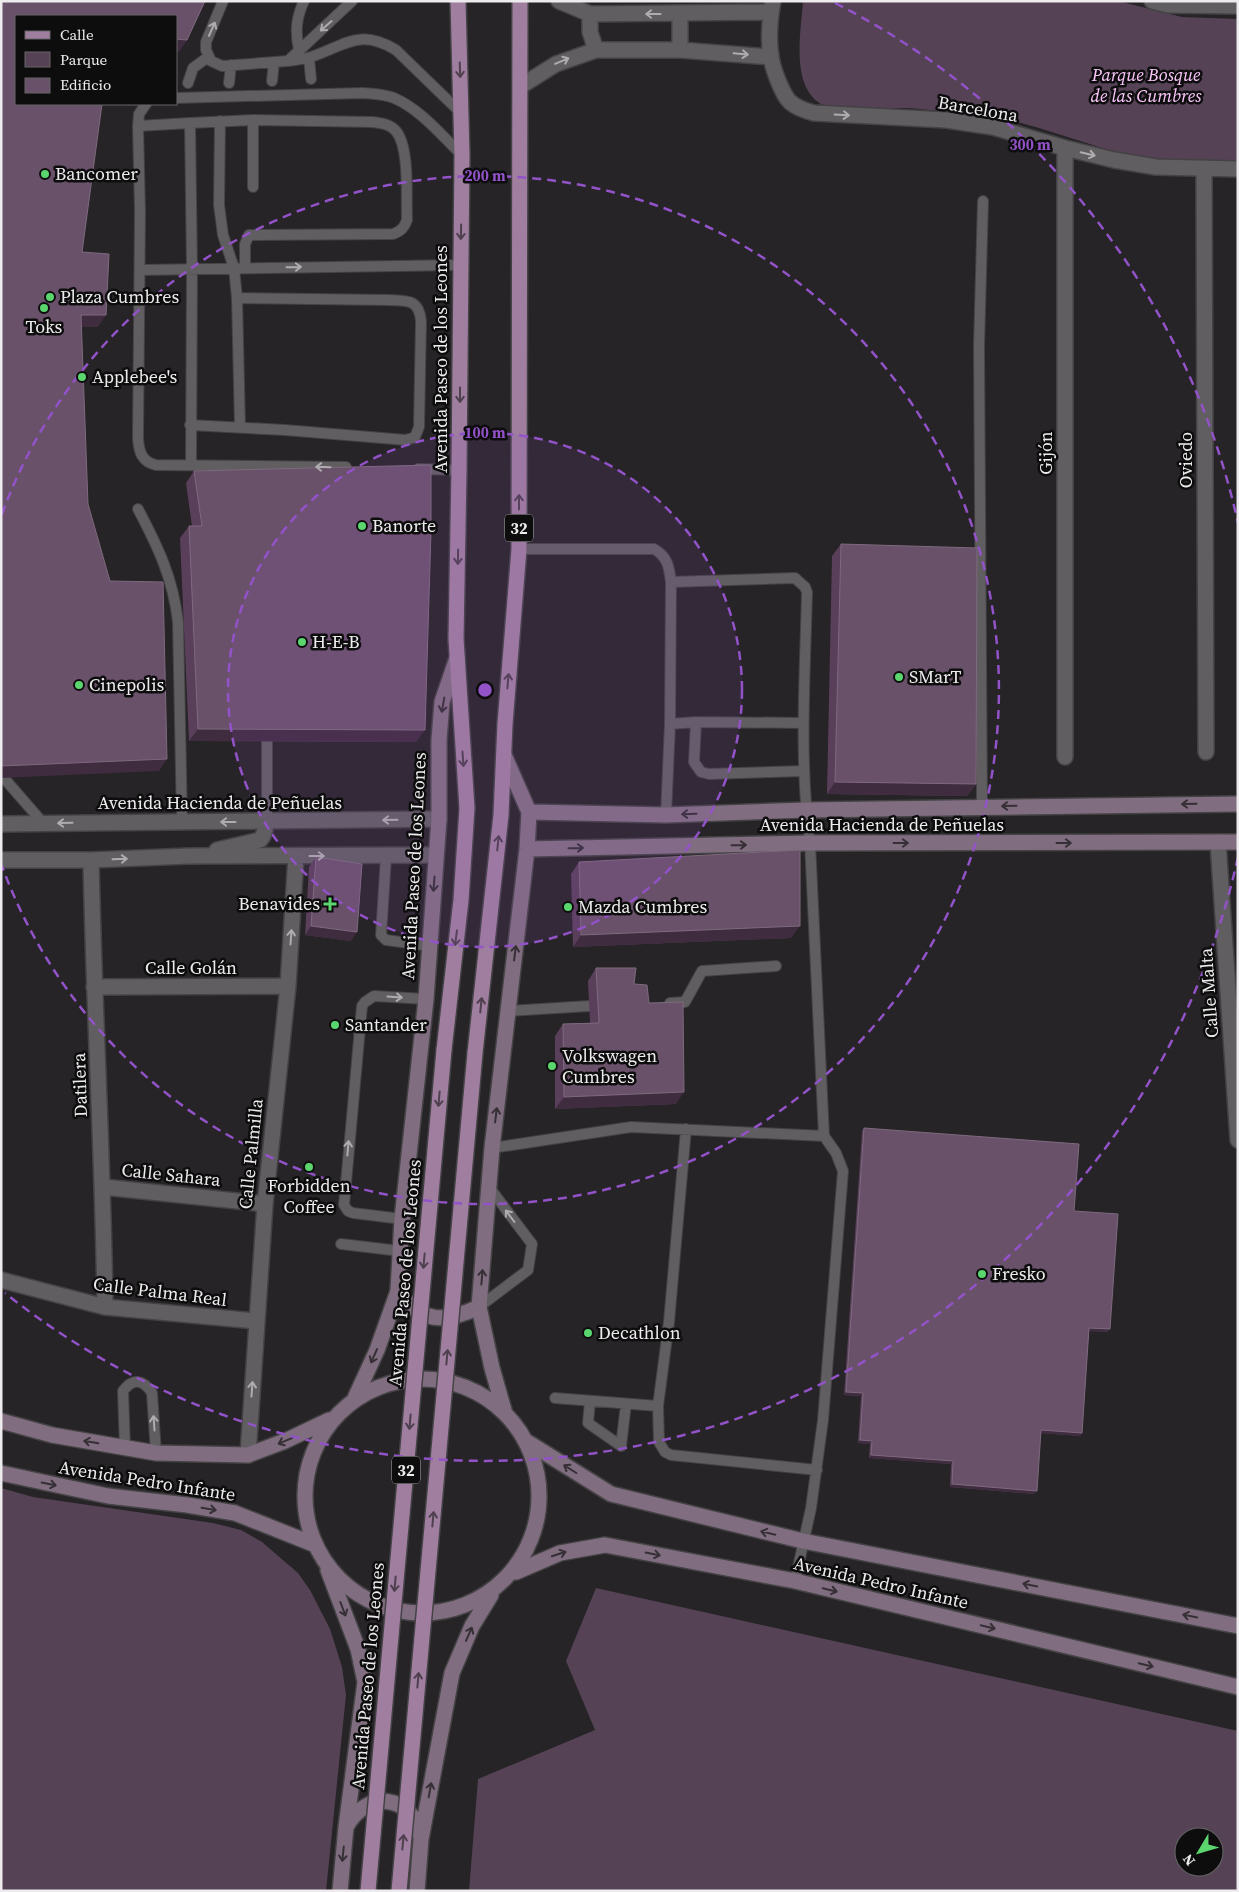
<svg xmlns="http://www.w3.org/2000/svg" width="1239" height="1892" viewBox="0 0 1239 1892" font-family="'Source Serif 4',serif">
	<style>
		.green { fill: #554255; fill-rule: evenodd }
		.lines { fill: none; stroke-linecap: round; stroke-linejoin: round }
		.lane-casing { stroke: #444244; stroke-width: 12 }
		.street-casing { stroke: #444244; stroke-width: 18 }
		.secondary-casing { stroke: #444244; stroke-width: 18 }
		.primary-casing { stroke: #444244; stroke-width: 18 }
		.lane { stroke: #615e61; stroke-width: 10 }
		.street { stroke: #615e61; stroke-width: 15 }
		.secondary { stroke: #806e80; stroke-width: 15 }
		.primary { stroke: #9f7e9f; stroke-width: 15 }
		.primary-bridge-casing { stroke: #444244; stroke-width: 18; stroke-linecap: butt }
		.primary-bridge { stroke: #9f7e9f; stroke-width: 15 }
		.wall { fill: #5a3f5a }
		.shaded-wall { fill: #3f2c3f }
		.building { fill: #6a516a; stroke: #7e6a7e }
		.oneway { stroke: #aeacae }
		.oneway2 { stroke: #4f404f }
		.oneway3 { stroke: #362f36 }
		.ring { fill: none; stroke: #9252c8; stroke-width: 2.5; stroke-dasharray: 9 6 }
		.poi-dot { fill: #5bd56e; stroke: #0e0d0e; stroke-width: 2 }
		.labels { text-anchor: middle; stroke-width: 5; stroke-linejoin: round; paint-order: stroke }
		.shield { fill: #0e0d0e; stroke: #aaa8aa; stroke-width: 1 }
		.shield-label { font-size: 16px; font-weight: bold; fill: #edebed }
		.park-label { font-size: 18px; font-style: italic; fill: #fbc7fb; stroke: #0e0d0e }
		.street-label { font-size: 18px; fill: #edebed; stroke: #0e0d0e }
		.poi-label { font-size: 18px; fill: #edebed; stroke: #0e0d0e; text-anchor: start }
		.centre { fill: #9252c8; stroke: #0e0d0e; stroke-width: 2.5 }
		.ring-label { font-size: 15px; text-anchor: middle; font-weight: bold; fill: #9252c8; stroke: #0e0d0e; stroke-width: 5; stroke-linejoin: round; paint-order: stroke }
	</style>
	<rect width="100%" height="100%" fill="#262426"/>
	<path class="green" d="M803,1h315l64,16 56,2v145c-44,-1 -93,4 -133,-15 -32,-10 -63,-21 -95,-29 -31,-7 -71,-9 -102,-12 -24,-1 -71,9 -90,-6 -27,-20 -17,-71 -15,-101z
		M1,1488l32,9 180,26 28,7 21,12 36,31 12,17 20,39 12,38 4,28 -20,196h-325z
		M596,1588l642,143v160h-769l9,-112 117,-49 -29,-69zM1184,1837h30v30h-30z"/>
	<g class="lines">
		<defs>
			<path id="lane" d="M223,1l-17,41v8l5,11 11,5 66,-5 64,-60
				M299,50c-4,-18 -3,-32 5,-49
				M309,58l2,21
				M288,61c8,-1 16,-2 23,-4 35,-12 48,-29 85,-7l65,63
				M272,81l2,-19
				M188,83l5,-15 15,-11
				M229,83l2,-18
				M176,98l187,-5c10,1 21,1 31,5 26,11 47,37 68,57
				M146,104l-7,10 -1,12 2,86 -2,227c1,13 4,23 18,26l190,2
				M253,120v67
				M190,123l63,-3 119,2c9,1 18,2 24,9 14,17 10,66 11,89 -3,8 -6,11 -14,14l-144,1 -4,9v24
				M138,126l52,-3 2,146 -1,196
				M140,270l320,-5
				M237,298l3,129
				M190,425l95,5 121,10 9,-3 4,-10 2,-106c-2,-23 -15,-20 -33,-21l-151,-2 -3,-30 -11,-33 -4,-30 1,-84
				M418,469l41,1
				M138,509c20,38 35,69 40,113l4,200
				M519,549h135c14,8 15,18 17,33
				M696,722l-2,40 7,10 8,2 95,-3
				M670,724l26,-2 107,1
				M3,777l40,46
				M982,807l-3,-461 4,-145
				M666,815l4,-91 1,-142 124,-4 10,9 2,5c-2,84 -8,168 3,251l14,293 12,17 7,18 -20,249 -12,88 -16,73
				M267,822v-80
				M386,857l-5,78 5,5 44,6
				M670,1003l15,-1 17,-31 74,-5
				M508,1011l81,-5
				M686,1129l-17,193 -11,84 1,36 6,10 6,3 146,15
				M492,1148l139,-21 193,9
				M402,1219l-49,-6 -5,-2 -4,-6 18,-199 3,-4 9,-6 52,3
				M341,1244l59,7
				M479,1307l49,-37 4,-26 -43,-57
				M555,1398l103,8
				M590,1401l-2,22 33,23 5,-42
				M125,1448l-2,-57c10,-13 20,-12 29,2l4,60"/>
			<path id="street" d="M559,1l31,13 181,-2
				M773,1c-3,17 -5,38 -2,55 1,11 11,38 19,46 7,6 16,9 24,11l132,7 47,7 72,21 49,12 42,7 82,2
				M1152,1l16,4 70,1
				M590,14v18l6,18
				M680,50v-36
				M521,86l35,-22 40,-14h84l91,7
				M1065,148v609
				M1204,168l2,584
				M1,824l438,-5
				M1218,842l20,298
				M217,850l43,-10 3,-4 4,-14
				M1,860h90l98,-4 247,-1
				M91,860c3,149 12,298 14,447
				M94,987l194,-1
				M103,1187l162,17
				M1,1280l104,27 151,14
				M248,1455l17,-251 23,-218 8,-130"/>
			<path id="secondary" d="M504,755l25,57 -2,37 -35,299 -13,159 13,61 12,42
				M529,812l137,3 140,-5 432,-6
				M527,849l283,-6 428,-1
				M398,1291c24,33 47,32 81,16
				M305 1496a117 117 0 1 1 234 0a117 117 0 1 1-234 0Z
				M355,1398l22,-48 21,-59 4,-72 24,-220 13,-180v-79l3,-38 15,-44
				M1,1421l51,14 104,18 92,2 37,-14 44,-21
				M529,1443l82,51 192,47 435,85
				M1,1473l107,23 79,9 48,8 78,31
				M328,1570l30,79 7,33 -19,145 -6,64
				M516,1572l44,-19 45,-8 190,36 443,106
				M346,1827c21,-38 66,-33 75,10
				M417,1891l4,-52 31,-166 20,-47 19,-31"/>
			<path id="primary" d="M444,1050l17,-150 6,-92 -11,-169 3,-169 3,-315 -4,-154
				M475,1053l26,-238 4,-91 14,-175 1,-548"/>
		</defs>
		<use href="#lane" class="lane-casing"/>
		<use href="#street" class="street-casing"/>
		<use href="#secondary" class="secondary-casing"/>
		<use href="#primary" class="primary-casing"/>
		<use href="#lane" class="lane"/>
		<use href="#street" class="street"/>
		<use href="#secondary" class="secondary"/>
		<use href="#primary" class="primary"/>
		<defs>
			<path id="primary-bridge" d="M368,1891l76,-841
				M399,1891l76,-838"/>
		</defs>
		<use href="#primary-bridge" class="primary-bridge-casing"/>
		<use href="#primary-bridge" class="primary-bridge"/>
	</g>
	<path class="wall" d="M194,471l236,60 -14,211 -227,-1 -9,-203 9,-12h3l-6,-43z
		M841,544l135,240 -9,12 -140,-2 5,-238z
		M316,857l35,84 -46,-6 4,-68z
		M579,862l212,76 -218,9 -2,-73z
		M596,968l38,16 15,19 27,101 -121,5v-73l8,-12 27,-1 -2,-42z
		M864,1128l210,83 34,121 -19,-1 -7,102 -2,3 -39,-3 -7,61 -84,-7 1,-23 -82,-6 1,-14 -12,-1 3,-47 -17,-1 18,-264z"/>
	<path class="shaded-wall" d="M176,39l11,1 -8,12h-3z
		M81,315h25l-8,12h-26z
		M368,529h63l-8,12z
		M198,729l227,1 -9,12 -227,-1z
		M167,759l-8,12 -158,7v-12z
		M835,782l141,2 -9,12 -140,-2z
		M311,926l46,6 -6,9 -46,-6z
		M800,926l-9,12 -218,9 8,-12z
		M684,1092l-8,12 -121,5 9,-12z
		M1089,1328l21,1 -2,3 -21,-1z
		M846,1392l17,1 -2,3 -17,-1z
		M1041,1430l41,3 -2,3 -41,-3z
		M860,1440l12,1 -2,3 -12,-1z
		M871,1455l82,6 -2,3 -82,-6z
		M952,1484l85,7 -3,3 -84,-7z"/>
	<path class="building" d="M1,1h204l-18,39 -11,-1v-23h-160v88h86l-20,148 27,2 -3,61h-25l7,189 22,77 53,1 4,177 -166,7z
		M431,465v64h-63l63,2 -6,199 -227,-1 -9,-203h13l-8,-55z
		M841,544l136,4 -1,236 -141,-2z
		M800,850v76l-219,9 -2,-73z
		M316,857l46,7 -5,68 -46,-6z
		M596,968h40l-2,16 13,1 2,18 34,-1 1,90 -120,5 -1,-73 36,-1z
		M864,1128l215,16 -5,67 44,3 -8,115 -21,-1 -7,105 -41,-3 -4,61 -85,-7 1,-23 -82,-6 1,-14 -12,-1 3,-47 -17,-1z"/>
	<defs><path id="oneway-shaft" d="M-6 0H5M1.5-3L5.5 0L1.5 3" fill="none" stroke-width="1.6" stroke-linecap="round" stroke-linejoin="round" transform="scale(1.25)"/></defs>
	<g class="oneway">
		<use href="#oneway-shaft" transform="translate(653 14) rotate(180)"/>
		<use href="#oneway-shaft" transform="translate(326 26) rotate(139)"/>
		<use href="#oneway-shaft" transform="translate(212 29) rotate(-66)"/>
		<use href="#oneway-shaft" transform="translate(741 54) rotate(5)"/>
		<use href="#oneway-shaft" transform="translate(562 61) rotate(-23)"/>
		<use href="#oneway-shaft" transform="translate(842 115) rotate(3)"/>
		<use href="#oneway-shaft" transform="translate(1088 154) rotate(13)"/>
		<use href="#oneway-shaft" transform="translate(294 267) rotate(-1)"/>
		<use href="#oneway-shaft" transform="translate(323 467) rotate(-178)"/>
		<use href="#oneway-shaft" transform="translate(390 820) rotate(179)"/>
		<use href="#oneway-shaft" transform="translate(228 822) rotate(180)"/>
		<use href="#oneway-shaft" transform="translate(65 823) rotate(179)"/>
		<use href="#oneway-shaft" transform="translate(317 856)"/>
		<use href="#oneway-shaft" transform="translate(120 859) rotate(-2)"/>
		<use href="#oneway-shaft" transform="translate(291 937) rotate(-86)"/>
		<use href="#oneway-shaft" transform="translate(395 997) rotate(4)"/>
		<use href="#oneway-shaft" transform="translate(348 1148) rotate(-85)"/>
		<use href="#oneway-shaft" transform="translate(510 1216) rotate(-127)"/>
		<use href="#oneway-shaft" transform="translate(252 1389) rotate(-86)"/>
		<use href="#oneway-shaft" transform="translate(154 1423) rotate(-94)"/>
	</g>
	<g class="oneway2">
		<use href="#oneway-shaft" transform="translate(460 70) rotate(88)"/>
		<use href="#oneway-shaft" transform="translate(461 232) rotate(91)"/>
		<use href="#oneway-shaft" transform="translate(460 395) rotate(90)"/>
		<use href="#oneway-shaft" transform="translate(519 502) rotate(-90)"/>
		<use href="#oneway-shaft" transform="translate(458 557) rotate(91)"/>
		<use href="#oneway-shaft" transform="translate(508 681) rotate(-85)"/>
		<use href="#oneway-shaft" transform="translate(463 759) rotate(86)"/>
		<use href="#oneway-shaft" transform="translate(498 843) rotate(-84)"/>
		<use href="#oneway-shaft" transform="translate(456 938) rotate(97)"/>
		<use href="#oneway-shaft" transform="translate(481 1005) rotate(-84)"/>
		<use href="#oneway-shaft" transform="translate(439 1099) rotate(95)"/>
		<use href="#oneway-shaft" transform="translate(424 1261) rotate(95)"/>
		<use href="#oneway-shaft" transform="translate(447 1357) rotate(-85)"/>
		<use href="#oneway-shaft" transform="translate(410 1422) rotate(95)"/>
		<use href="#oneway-shaft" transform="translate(433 1519) rotate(-85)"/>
		<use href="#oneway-shaft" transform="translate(395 1584) rotate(95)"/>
		<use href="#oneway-shaft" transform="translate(418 1680) rotate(-85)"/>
		<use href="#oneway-shaft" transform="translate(403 1842) rotate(-85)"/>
	</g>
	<g class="oneway3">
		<use href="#oneway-shaft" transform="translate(443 705) rotate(100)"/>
		<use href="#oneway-shaft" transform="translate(1189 804) rotate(179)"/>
		<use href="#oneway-shaft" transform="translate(1009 806) rotate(179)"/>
		<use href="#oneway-shaft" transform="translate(689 814) rotate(178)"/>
		<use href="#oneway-shaft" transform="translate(901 843)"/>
		<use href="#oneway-shaft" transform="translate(1064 843)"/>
		<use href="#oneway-shaft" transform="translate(739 845) rotate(-1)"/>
		<use href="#oneway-shaft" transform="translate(576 848) rotate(-1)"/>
		<use href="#oneway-shaft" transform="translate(434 884) rotate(94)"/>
		<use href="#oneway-shaft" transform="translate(515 953) rotate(-83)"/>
		<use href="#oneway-shaft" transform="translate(496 1115) rotate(-83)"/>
		<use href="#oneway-shaft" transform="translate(482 1277) rotate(-85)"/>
		<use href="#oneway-shaft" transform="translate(374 1356) rotate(114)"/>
		<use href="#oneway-shaft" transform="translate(285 1441) rotate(157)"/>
		<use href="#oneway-shaft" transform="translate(91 1442) rotate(-170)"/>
		<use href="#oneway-shaft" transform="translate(570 1469) rotate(-148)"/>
		<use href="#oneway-shaft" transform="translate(49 1484) rotate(11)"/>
		<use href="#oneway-shaft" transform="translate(209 1509) rotate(9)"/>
		<use href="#oneway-shaft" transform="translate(768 1533) rotate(-166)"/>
		<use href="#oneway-shaft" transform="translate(559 1554) rotate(-18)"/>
		<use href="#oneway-shaft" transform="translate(653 1554) rotate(11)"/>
		<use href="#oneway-shaft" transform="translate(1030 1585) rotate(-169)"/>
		<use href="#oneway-shaft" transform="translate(830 1590) rotate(13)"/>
		<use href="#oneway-shaft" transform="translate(343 1609) rotate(69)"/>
		<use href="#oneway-shaft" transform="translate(1190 1616) rotate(-169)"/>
		<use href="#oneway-shaft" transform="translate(988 1627) rotate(13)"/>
		<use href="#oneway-shaft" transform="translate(469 1634) rotate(-66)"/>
		<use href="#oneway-shaft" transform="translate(1146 1665) rotate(13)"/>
		<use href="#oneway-shaft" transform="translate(430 1790) rotate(-80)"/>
		<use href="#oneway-shaft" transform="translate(343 1854) rotate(96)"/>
	</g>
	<circle cx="485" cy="690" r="257" fill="#9252c8" fill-opacity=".12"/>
	<g class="ring">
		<circle cx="485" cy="690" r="257"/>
		<path d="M2 514A514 514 0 1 1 2 866"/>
		<path d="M1238 857A771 771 0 0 1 5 1293M835 3A771 771 0 0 1 1238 523"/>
	</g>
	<g class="poi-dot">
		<circle cx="45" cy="174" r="5"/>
		<circle cx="50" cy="297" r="5"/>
		<circle cx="44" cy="308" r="5"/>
		<circle cx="82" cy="377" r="5"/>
		<circle cx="362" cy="526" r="5"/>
		<circle cx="302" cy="642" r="5"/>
		<circle cx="899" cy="677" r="5"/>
		<circle cx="79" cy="685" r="5"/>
		<path d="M327.5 896.5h5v5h5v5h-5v5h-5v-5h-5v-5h5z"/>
		<circle cx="568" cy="907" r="5"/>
		<circle cx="335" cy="1025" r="5"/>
		<circle cx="552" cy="1066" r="5"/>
		<circle cx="309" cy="1167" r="5"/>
		<circle cx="982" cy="1274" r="5"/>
		<circle cx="588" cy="1333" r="5"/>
	</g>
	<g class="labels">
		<g class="shield">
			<rect x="505" y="514.5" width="28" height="27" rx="4"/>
			<rect x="392" y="1456.5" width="28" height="27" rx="4"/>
		</g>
		<g class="shield-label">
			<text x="519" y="534">32</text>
			<text x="406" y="1476">32</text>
		</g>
		<g class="park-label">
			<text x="1146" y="81">Parque Bosque<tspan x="1146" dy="21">de las Cumbres</tspan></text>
		</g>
		<g class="street-label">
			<text transform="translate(978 109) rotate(10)" y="6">Barcelona</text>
			<text transform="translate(441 359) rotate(-90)" y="6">Avenida Paseo de los Leones</text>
			<text transform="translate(1046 453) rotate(-90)" y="6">Gijón</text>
			<text transform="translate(1186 460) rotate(-90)" y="6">Oviedo</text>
			<text x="220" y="809">Avenida Hacienda de Peñuelas</text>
			<text x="882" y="831">Avenida Hacienda de Peñuelas</text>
			<text transform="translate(414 866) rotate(-87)" y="6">Avenida Paseo de los Leones</text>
			<text x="191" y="974">Calle Golán</text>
			<text transform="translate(1209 993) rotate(-94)" y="6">Calle Malta</text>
			<text transform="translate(80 1085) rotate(-92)" y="6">Datilera</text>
			<text transform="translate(251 1154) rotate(-84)" y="6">Calle Palmilla</text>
			<text transform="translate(171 1175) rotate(6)" y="6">Calle Sahara</text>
			<text transform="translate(405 1273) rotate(-85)" y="6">Avenida Paseo de los Leones</text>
			<text transform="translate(160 1292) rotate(7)" y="6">Calle Palma Real</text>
			<text transform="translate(147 1481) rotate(9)" y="6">Avenida Pedro Infante</text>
			<text transform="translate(881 1583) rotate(13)" y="6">Avenida Pedro Infante</text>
			<text transform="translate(368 1676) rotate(-85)" y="6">Avenida Paseo de los Leones</text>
		</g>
		<g class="poi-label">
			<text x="55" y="180">Bancomer</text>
			<text x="60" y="303">Plaza Cumbres</text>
			<text x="44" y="333" text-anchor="middle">Toks</text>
			<text x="92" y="383">Applebee's</text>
			<text x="372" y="532">Banorte</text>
			<text x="312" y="648">H-E-B</text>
			<text x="909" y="683">SMarT</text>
			<text x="89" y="691">Cinepolis</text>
			<text x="320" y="910" text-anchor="end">Benavides</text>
			<text x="578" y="913">Mazda Cumbres</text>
			<text x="345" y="1031">Santander</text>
			<text x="562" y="1062">Volkswagen<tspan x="562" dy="21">Cumbres</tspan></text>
			<text x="309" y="1192" text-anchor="middle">Forbidden<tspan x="309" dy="21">Coffee</tspan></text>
			<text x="992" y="1280">Fresko</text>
			<text x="598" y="1339">Decathlon</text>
		</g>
	</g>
	<circle cx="485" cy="690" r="8" class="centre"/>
	<g class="ring-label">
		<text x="1030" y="150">300 m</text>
		<text x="485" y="181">200 m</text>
		<text x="485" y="438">100 m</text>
	</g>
	<rect width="1239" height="1892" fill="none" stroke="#edebed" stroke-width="5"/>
	<rect x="15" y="15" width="162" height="90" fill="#0e0d0e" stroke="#676667"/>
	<rect x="25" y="31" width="25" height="8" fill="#9f7e9f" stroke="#676667"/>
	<text x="60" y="40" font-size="15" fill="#edebed">Calle</text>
	<rect x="25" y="52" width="25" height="15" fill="#554255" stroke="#676667"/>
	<text x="60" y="65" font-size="15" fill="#edebed">Parque</text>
	<rect x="25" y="78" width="25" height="15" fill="#6a516a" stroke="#676667"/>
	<text x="60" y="90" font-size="15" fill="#edebed">Edificio</text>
	<g transform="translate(1199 1852) rotate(232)"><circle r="24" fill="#0e0d0e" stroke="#676667"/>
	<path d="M0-4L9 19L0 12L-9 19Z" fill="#5bd56e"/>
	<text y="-8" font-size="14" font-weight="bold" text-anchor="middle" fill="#edebed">N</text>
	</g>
</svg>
